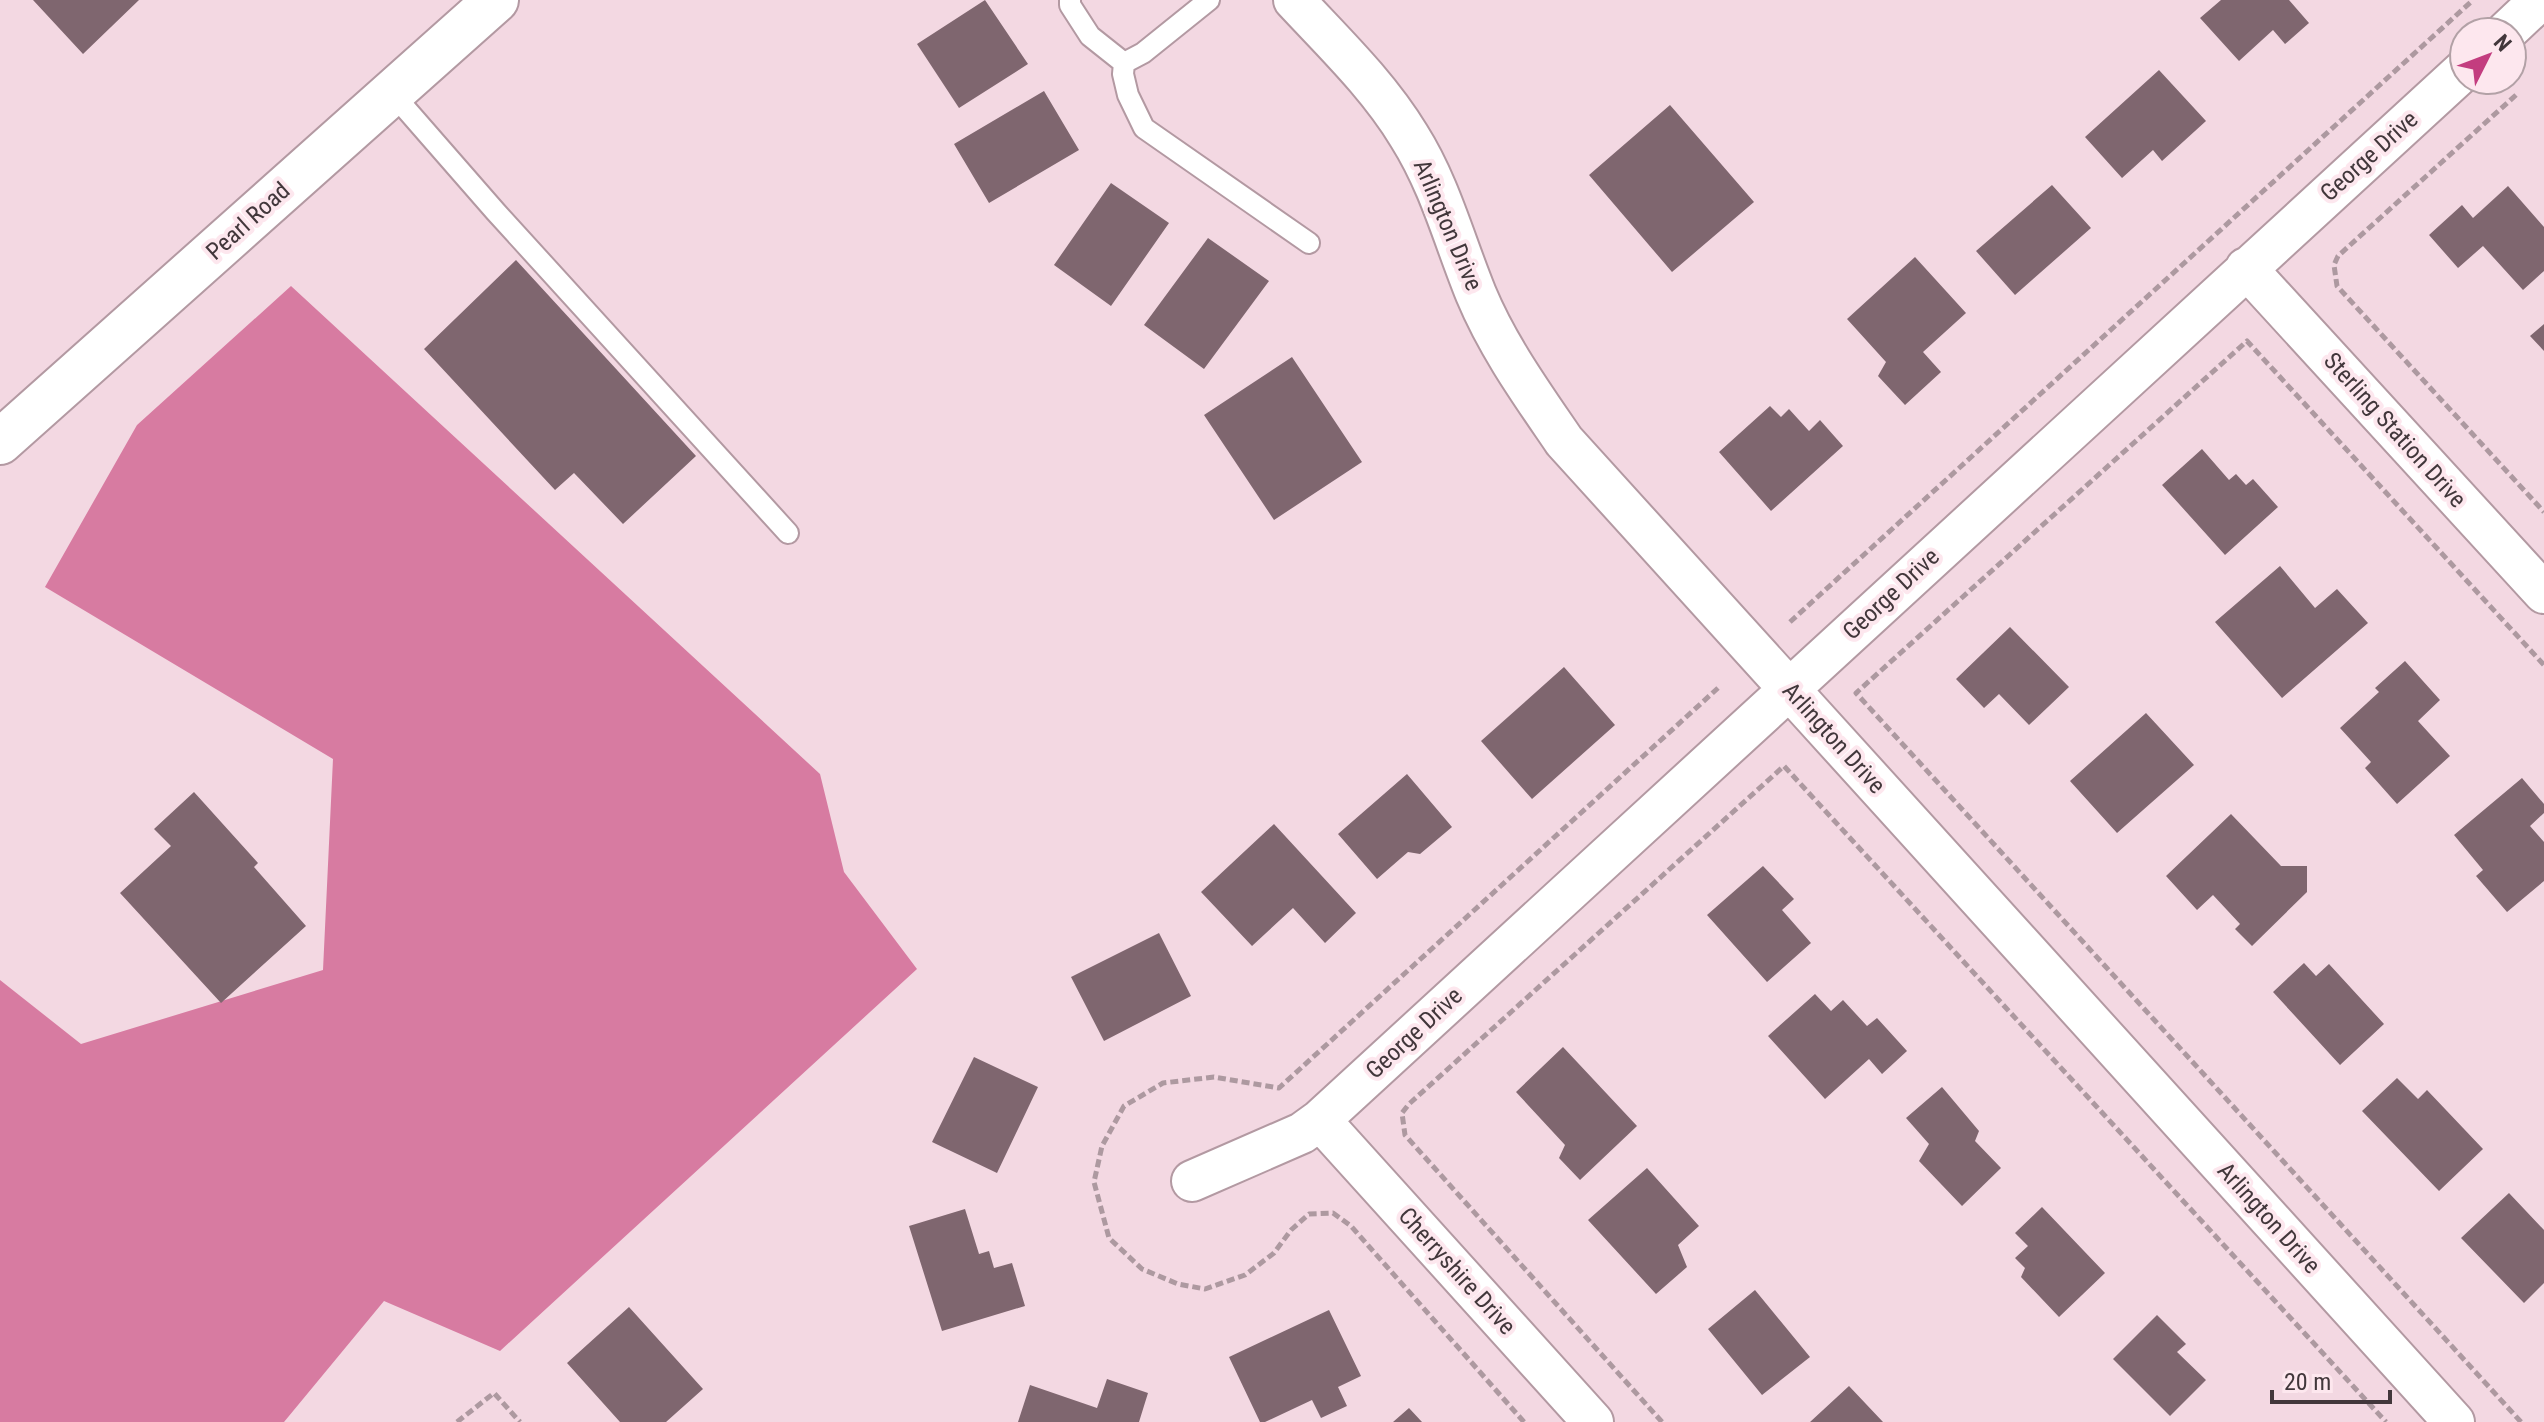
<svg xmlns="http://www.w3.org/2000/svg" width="2544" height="1422" viewBox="0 0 2544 1422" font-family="'Roboto Condensed',sans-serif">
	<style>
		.forest { fill: #d77ba1 }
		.building { fill: #7f666f }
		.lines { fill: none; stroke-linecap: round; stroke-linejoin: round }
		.service-casing { stroke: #b399a2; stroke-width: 24 }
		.minor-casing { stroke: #b399a2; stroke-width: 44 }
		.primary-casing { stroke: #b399a2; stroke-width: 48 }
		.path { stroke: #ad99a0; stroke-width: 5; stroke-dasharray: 8 4; stroke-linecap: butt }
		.service { stroke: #fff; stroke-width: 20 }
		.minor { stroke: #fff; stroke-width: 40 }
		.primary { stroke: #fff; stroke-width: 44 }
		.labels { text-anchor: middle; stroke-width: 8; stroke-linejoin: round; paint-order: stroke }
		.street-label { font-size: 24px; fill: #42373b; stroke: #fde7ee }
	</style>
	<rect width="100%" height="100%" fill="#f3d8e2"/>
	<path class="forest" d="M291,286l529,488 24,98 73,97 -417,382 -116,-50 -100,121h-284v-442l81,64 242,-74 10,-211 -288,-172 92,-162z"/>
	<path class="building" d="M33,0h106l-56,54z
		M985,0l43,64 -69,44 -42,-64z
		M2221,0h68l20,23 -24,21 -12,-14 -34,31 -39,-43z
		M2159,70l47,51 -44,40 -9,-11 -31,28 -37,-41z
		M1044,91l35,59 -90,53 -35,-59z
		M1670,105l84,97 -82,70 -83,-97z
		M1111,183l58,40 -58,83 -57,-41z
		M2052,185l39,43 -76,67 -39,-44z
		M2508,186l36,41v44l-21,19 -40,-44 -25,22 -29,-33 33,-30 11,13z
		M1208,238l61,43 -65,88 -60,-44z
		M1915,257l51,56 -43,39 18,20 -36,33 -27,-29 8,-14 -39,-43z
		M516,260l180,196 -73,68 -49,-51 -19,17 -131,-141z
		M2544,324v27l-14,-15z
		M1292,357l70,105 -88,58 -70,-105z
		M1770,406l11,11 8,-8 20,22 11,-11 23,26 -72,65 -52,-59z
		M2202,449l27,31 7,-6 10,11 7,-6 25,28 -53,48 -63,-70z
		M2280,566l35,42 22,-19 31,34 -86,75 -67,-76z
		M2010,627l59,60 -40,38 -30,-31 -15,14 -28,-29z
		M2405,661l35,39 -22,21 32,35 -53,48 -32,-36 6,-6 -31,-34 39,-36 -4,-4z
		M1564,667l51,58 -83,74 -51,-58z
		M2146,713l48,52 -77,68 -47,-52z
		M1407,774l45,53 -32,27 -12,-2 -31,27 -39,-45z
		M2522,778l22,26v9l-14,13 14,16v39l-37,31 -31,-36 7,-6 -29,-35z
		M194,792l64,71 -4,4 52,59 -85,77 -101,-110 51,-47 -17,-17z
		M2231,814l50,52h26v26l-55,54 -17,-17 5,-5 -27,-29 -16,15 -31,-34z
		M1274,824l82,89 -31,30 -32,-35 -41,38 -51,-54z
		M1763,866l31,33 -12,11 29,33 -44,39 -60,-67z
		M1159,933l32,63 -87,45 -33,-64z
		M2304,963l12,13 13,-12 55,60 -44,41 -67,-73z
		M1815,994l16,17 12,-11 24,26 10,-8 30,33 -25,23 -13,-15 -44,40 -57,-63z
		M1563,1047l74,79 -57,54 -21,-22 6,-13 -49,-53z
		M974,1057l64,30 -41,86 -65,-31z
		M2397,1078l21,21 9,-9 56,59 -44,42 -77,-80z
		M1942,1087l37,44 -4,10 26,27 -39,38 -43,-45 10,-17 -23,-26z
		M1647,1168l52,58 -21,19 9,22 -31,27 -68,-74z
		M2509,1193l35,37v53l-20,20 -63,-65z
		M2042,1207l63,66 -46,44 -38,-40 4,-9 -10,-10 13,-12 -13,-13z
		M965,1209l14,45 10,-3 5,17 18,-5 13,43 -83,25 -33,-105z
		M1755,1290l55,67 -48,38 -54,-66z
		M629,1307l74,82 -37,33h-46l-53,-59z
		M1329,1310l32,66 -23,11 9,19 -26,12 -9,-18 -47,22h-5l-31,-65z
		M2157,1315l29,29 -9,8 29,28 -36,36 -57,-57z
		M1107,1379l41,14 -9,29h-121l12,-37 67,23z
		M1849,1386l34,36h-73z
		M1409,1408l13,14h-29z"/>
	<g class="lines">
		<defs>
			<path id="service" d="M1070,0v5l20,31 34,27 19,-10 66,-53
				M1124,63l-1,11 5,21 16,33 165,115
				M392,93l103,118 293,322"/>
			<path id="minor" d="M1294,0c40,43 84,85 115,136 31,49 45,104 67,158 22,53 56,100 88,147l890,981
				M2506,32l34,-32
				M2246,268l298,325
				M1320,1120l273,302
				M1192,1181l110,-48 18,-13 1144,-1050"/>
			<path id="primary" d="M0,442l496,-442"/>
		</defs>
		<use href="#service" class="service-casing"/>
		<use href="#minor" class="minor-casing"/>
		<use href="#primary" class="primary-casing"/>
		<path class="path" d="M2516,95l-178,161 -4,9 3,21 207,226
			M1790,622l683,-622
			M457,1422l37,-29 26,29
			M1524,1422l-173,-196 -18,-13 -24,1 -18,16 -17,23 -29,22 -40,14 -27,-5 -36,-15 -33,-31 -15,-56 8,-36 22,-40 39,-23 51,-6 65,11 439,-400
			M1662,1422l-257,-287 -3,-22 7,-9 375,-338 602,656
			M2521,1422l-665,-729 391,-352 297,324"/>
		<use href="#service" class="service"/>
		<use href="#minor" class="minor"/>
		<use href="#primary" class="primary"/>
	</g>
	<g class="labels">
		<g class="street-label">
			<text transform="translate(2369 156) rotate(-42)" y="8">George Drive</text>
			<text transform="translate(248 221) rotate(-42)" y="8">Pearl Road</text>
			<text transform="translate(1448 225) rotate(67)" y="8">Arlington Drive</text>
			<text transform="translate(2395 430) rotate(48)" y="8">Sterling Station Drive</text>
			<text transform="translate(1891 594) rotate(-43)" y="8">George Drive</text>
			<text transform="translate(1834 738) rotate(48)" y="8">Arlington Drive</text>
			<text transform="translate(1414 1033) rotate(-43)" y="8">George Drive</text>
			<text transform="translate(2269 1218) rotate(48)" y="8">Arlington Drive</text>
			<text transform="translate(1457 1271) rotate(48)" y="8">Cherryshire Drive</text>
		</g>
	</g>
	<g transform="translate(2488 56) rotate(48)"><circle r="38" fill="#fde7ee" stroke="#b2a1a6" stroke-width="2"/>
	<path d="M0-6L14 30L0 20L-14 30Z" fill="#c33d7f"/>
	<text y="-12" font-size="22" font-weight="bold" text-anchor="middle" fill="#42373b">N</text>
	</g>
	<path d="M2272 1390v12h118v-12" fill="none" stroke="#42373b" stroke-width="4"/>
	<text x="2284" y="1390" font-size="24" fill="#42373b" stroke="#fde7ee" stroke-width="6" paint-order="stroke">20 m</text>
</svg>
